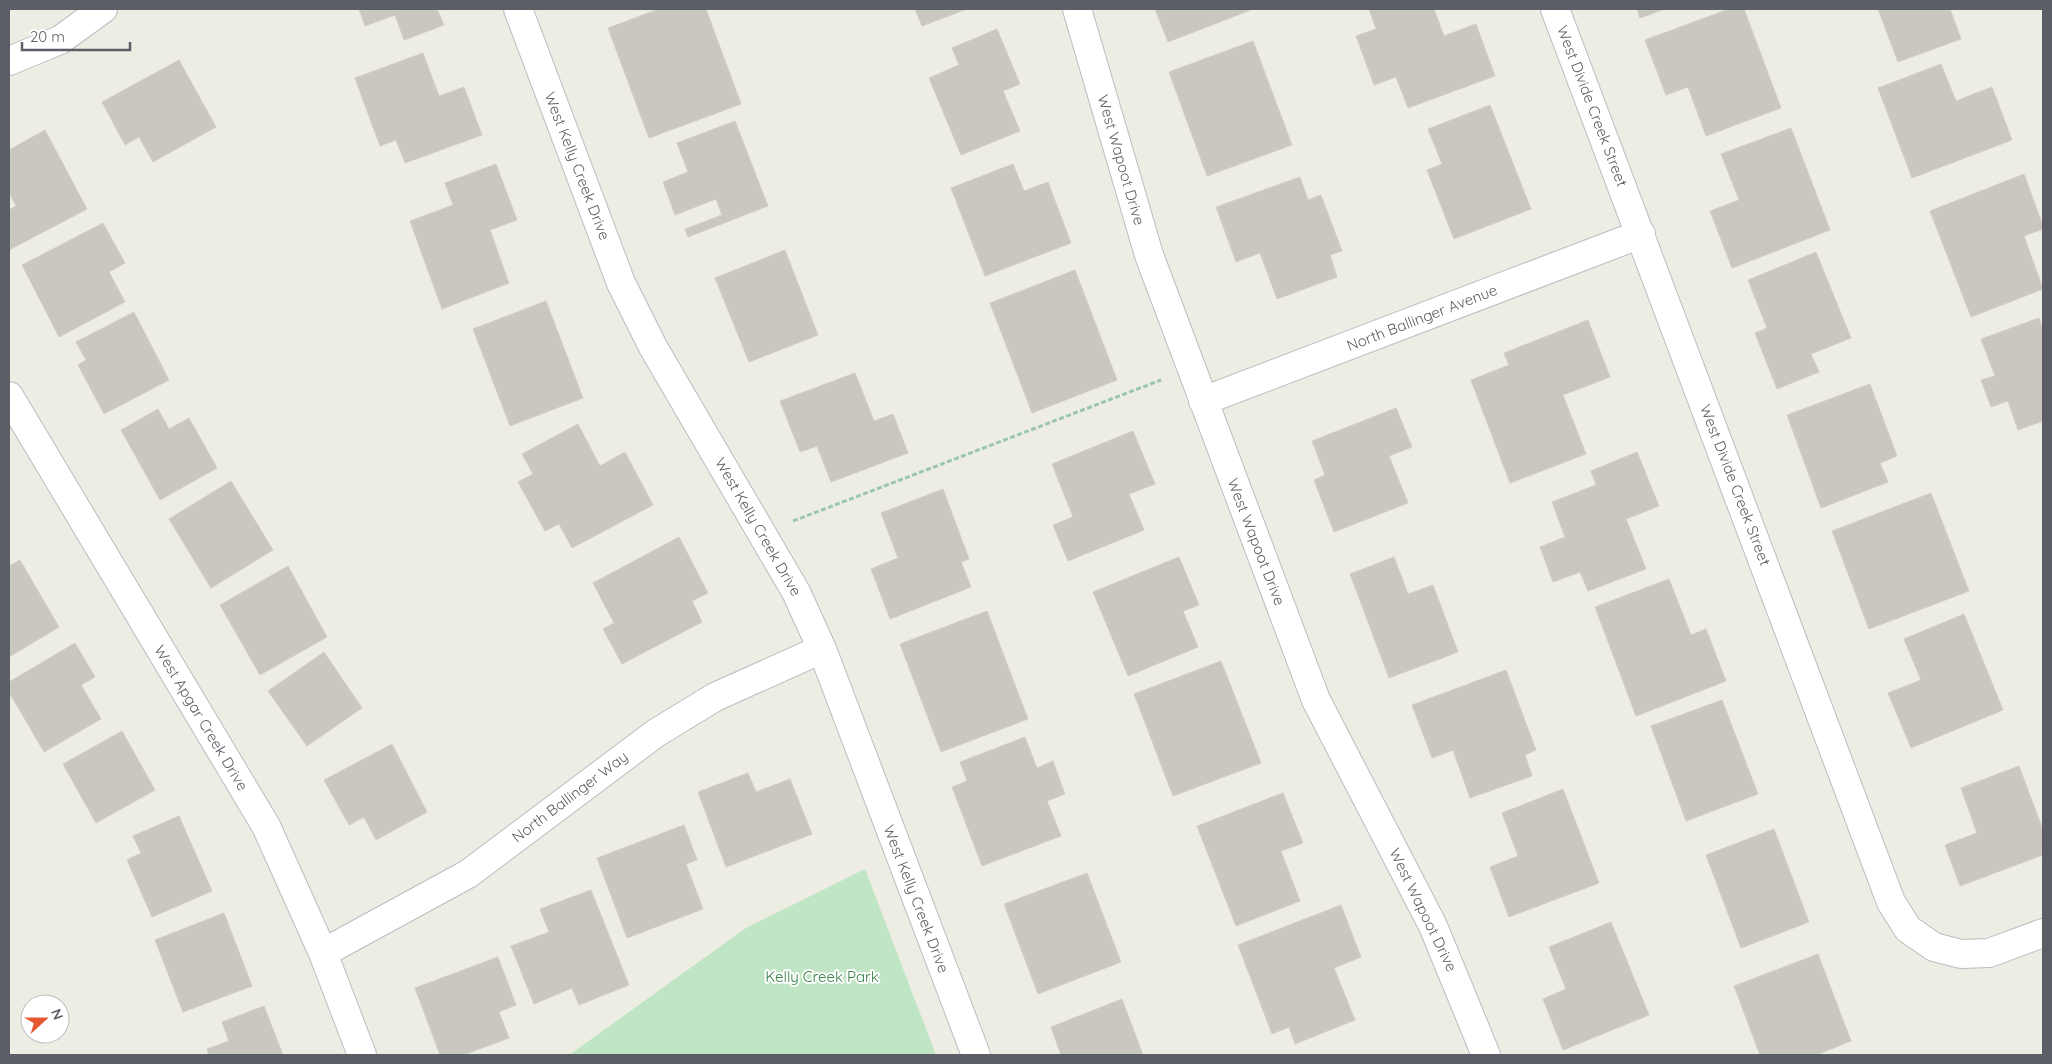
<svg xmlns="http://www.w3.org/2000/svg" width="2052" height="1064" viewBox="0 0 2052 1064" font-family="Quicksand,sans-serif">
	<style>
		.green { fill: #c0e5c5 }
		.building { fill: #c9c7c0; stroke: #d2cfc2 }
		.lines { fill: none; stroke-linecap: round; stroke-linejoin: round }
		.minor-casing { stroke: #bbbcc2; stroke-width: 30 }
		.path { stroke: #99c6ac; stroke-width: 3; stroke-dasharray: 5 2.5; stroke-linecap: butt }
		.minor { stroke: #fff; stroke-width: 28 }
		.labels { text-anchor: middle; stroke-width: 4; stroke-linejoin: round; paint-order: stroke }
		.street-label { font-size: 15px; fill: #5b5e64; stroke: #fff }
		.park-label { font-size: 15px; fill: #358143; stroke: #fff }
	</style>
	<rect width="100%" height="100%" fill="#eeede3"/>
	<path class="green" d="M865,869l71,186h-367l177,-127z"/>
	<path class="building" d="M359,9h78l7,16 -40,15 -9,-25 -30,11z
		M659,9h47l35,95 -92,34 -41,-110z
		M915,9h52l-45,17z
		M1155,9h98l-85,33z
		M1369,9h65l10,27 32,-12 19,52 -87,32 -12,-31 -22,8 -18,-49 20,-7z
		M1637,9h28l-25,9z
		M1729,9h15l37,99 -75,28 -18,-49 -22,8 -21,-55z
		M1878,9h72l11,30 -63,23z
		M997,29l23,55 -17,7 17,40 -59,24 -32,-77 30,-13 -7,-17z
		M1253,41l39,104 -85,31 -38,-104z
		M423,53l16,43 25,-9 18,48 -77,28 -9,-23 -16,6 -25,-68z
		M179,60l37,67 -63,35 -14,-25 -14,8 -23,-43z
		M1941,64l15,37 36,-14 20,53 -100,38 -34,-90z
		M1490,105l41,104 -77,30 -27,-69 15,-6 -14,-35z
		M735,121l33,85 -80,31 -3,-8 37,-14 -6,-16 -41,16 -12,-33 25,-10 -11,-29z
		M1791,128l39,102 -98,38 -22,-57 29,-11 -18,-46z
		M45,130l42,79 -78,41v-40l7,-4 -7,-14v-42z
		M496,164l21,56 -27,10 19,53 -67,26 -32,-88 43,-16 -8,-22z
		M1013,164l11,27 24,-9 23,61 -86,33 -34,-88z
		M2024,174l19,52v3l-19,7 19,53 -72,28 -41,-106z
		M1300,177l8,23 13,-5 21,56 -12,4 7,22 -60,22 -17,-46 -24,9 -20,-55z
		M103,223l22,40 -16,9 16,30 -66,35 -37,-72z
		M785,250l33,85 -69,27 -34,-84z
		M1816,252l35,86 -40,16 8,18 -42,17 -22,-56 12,-5 -19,-48z
		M1075,270l42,110 -85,33 -42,-110z
		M546,301l37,97 -73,28 -37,-97z
		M134,312l35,68 -65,34 -26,-49 8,-5 -10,-18z
		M2039,318l4,12v91l-25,9 -10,-29 -17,6 -10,-27 14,-4 -14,-37z
		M1588,320l22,57 -47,18 23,59 -76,29 -39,-103 38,-15 -5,-12z
		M855,373l19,48 19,-7 15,39 -77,29 -14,-36 -17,6 -20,-51z
		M1870,384l27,72 -17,7 8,19 -67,26 -34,-93z
		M1396,408l16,39 -23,9 19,47 -74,29 -20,-52 11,-5 -13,-34z
		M158,409l11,20 20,-11 28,50 -57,32 -39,-70z
		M578,424l22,42 25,-14 28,53 -81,43 -13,-24 -14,7 -27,-49 15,-8 -11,-20z
		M1133,431l22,53 -26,10 15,36 -76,31 -15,-36 20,-8 -21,-53z
		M1637,452l22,54 -33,13 20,50 -58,22 -8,-19 -27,10 -13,-35 25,-10 -13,-35 44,-17 -5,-14z
		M231,481l42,69 -62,38 -42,-69z
		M943,489l26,70 -8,3 10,25 -81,32 -19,-50 27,-11 -17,-45z
		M1931,493l38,98 -100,38 -37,-98z
		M679,537l29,56 -16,8 10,21 -80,42 -19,-35 11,-6 -21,-40z
		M1179,557l20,48 -16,6 15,36 -70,29 -35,-84z
		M1394,557l14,37 25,-9 25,67 -69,26 -39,-104z
		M20,560l39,67 -50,30v-91z
		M288,566l39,71 -67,38 -40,-70z
		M1669,579l22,56 15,-6 20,52 -90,35 -41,-109z
		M987,611l41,108 -87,33 -41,-108z
		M1964,614l39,96 -92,38 -23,-55 33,-13 -17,-41z
		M75,643l20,34 -14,8 20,34 -57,33 -35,-60v-10z
		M324,652l38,56 -55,38 -39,-55z
		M1221,661l40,102 -88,33 -39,-102z
		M1506,670l30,80 -11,5 7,21 -62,22 -17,-48 -21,8 -20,-53z
		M1722,700l36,94 -72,27 -35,-95z
		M122,731l33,59 -59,33 -33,-59z
		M1025,737l12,31 16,-7 12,33 -18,7 14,35 -79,30 -30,-79 15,-6 -7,-19z
		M392,744l35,68 -51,28 -12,-23 -15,8 -25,-45z
		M2019,766l24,64v25l-83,31 -15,-41 32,-12 -16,-45z
		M748,773l8,19 34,-13 22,55 -86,33 -28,-75z
		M1563,789l36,94 -90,34 -19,-50 28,-11 -16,-43z
		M1283,793l20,50 -22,8 19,50 -64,25 -39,-100z
		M179,816l33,75 -60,26 -25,-57 14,-7 -8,-17z
		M684,825l13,35 -11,4 17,45 -76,29 -30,-80z
		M1774,829l35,93 -68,26 -35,-93z
		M1087,873l34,89 -83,32 -34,-90z
		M591,890l38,95 -50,20 -7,-17 -38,16 -23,-58 38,-14 -9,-23z
		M1341,905l20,52 -27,11 21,52 -60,24 -6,-17 -17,7 -34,-89z
		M224,913l28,73 -69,26 -28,-72z
		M1611,922l38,93 -86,35 -20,-51 23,-10 -17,-42z
		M1818,954l33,87 -35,14h-56l-26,-69z
		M498,957l18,48 -17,7 10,26 -46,17h-23l-25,-67z
		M1122,999l21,56h-82l-10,-28z
		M264,1006l19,49h-74l-2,-6 22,-8 -7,-19z"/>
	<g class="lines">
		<defs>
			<path id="minor" d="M518,9l103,274 32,64 143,245 26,57 154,406
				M1077,9l72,246 167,445 117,226 53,129
				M1555,9l336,893 17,27 26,18 27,7 28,-1 54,-20
				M9,61l51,-21 43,-31
				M9,396l257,430 57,127 39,102
				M1203,401l438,-167
				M323,953l145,-79 188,-141 59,-36 107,-48"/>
		</defs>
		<use href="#minor" class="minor-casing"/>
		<path class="path" d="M793,521l368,-141"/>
		<use href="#minor" class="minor"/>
	</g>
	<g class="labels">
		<g class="street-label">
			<text transform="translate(1592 106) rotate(69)" y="5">West Divide Creek Street</text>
			<text transform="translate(1121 160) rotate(74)" y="5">West Wapoot Drive</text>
			<text transform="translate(577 166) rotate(69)" y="5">West Kelly Creek Drive</text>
			<text transform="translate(1422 318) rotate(-21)" y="5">North Ballinger Avenue</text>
			<text transform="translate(1735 485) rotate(69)" y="5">West Divide Creek Street</text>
			<text transform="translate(758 527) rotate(60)" y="5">West Kelly Creek Drive</text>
			<text transform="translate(1256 542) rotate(69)" y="5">West Wapoot Drive</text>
			<text transform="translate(201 718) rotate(59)" y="5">West Apgar Creek Drive</text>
			<text transform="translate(570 797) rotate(-37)" y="5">North Ballinger Way</text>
			<text transform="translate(916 899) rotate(69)" y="5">West Kelly Creek Drive</text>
			<text transform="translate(1423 910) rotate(64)" y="5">West Wapoot Drive</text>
		</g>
		<g class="park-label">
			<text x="822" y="982">Kelly Creek Park</text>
		</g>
	</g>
	<rect width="2052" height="1064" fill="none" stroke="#5b5e64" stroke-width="20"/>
	<g transform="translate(45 1019) rotate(69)"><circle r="24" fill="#ffffff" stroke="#bdbfc1"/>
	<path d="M0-4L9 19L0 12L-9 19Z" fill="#e65831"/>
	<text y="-8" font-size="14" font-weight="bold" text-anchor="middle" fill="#5b5e64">N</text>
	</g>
	<path d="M22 42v8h108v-8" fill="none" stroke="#5b5e64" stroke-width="2.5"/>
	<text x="30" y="42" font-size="15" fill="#5b5e64" stroke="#ffffff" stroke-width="4" paint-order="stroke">20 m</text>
</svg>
